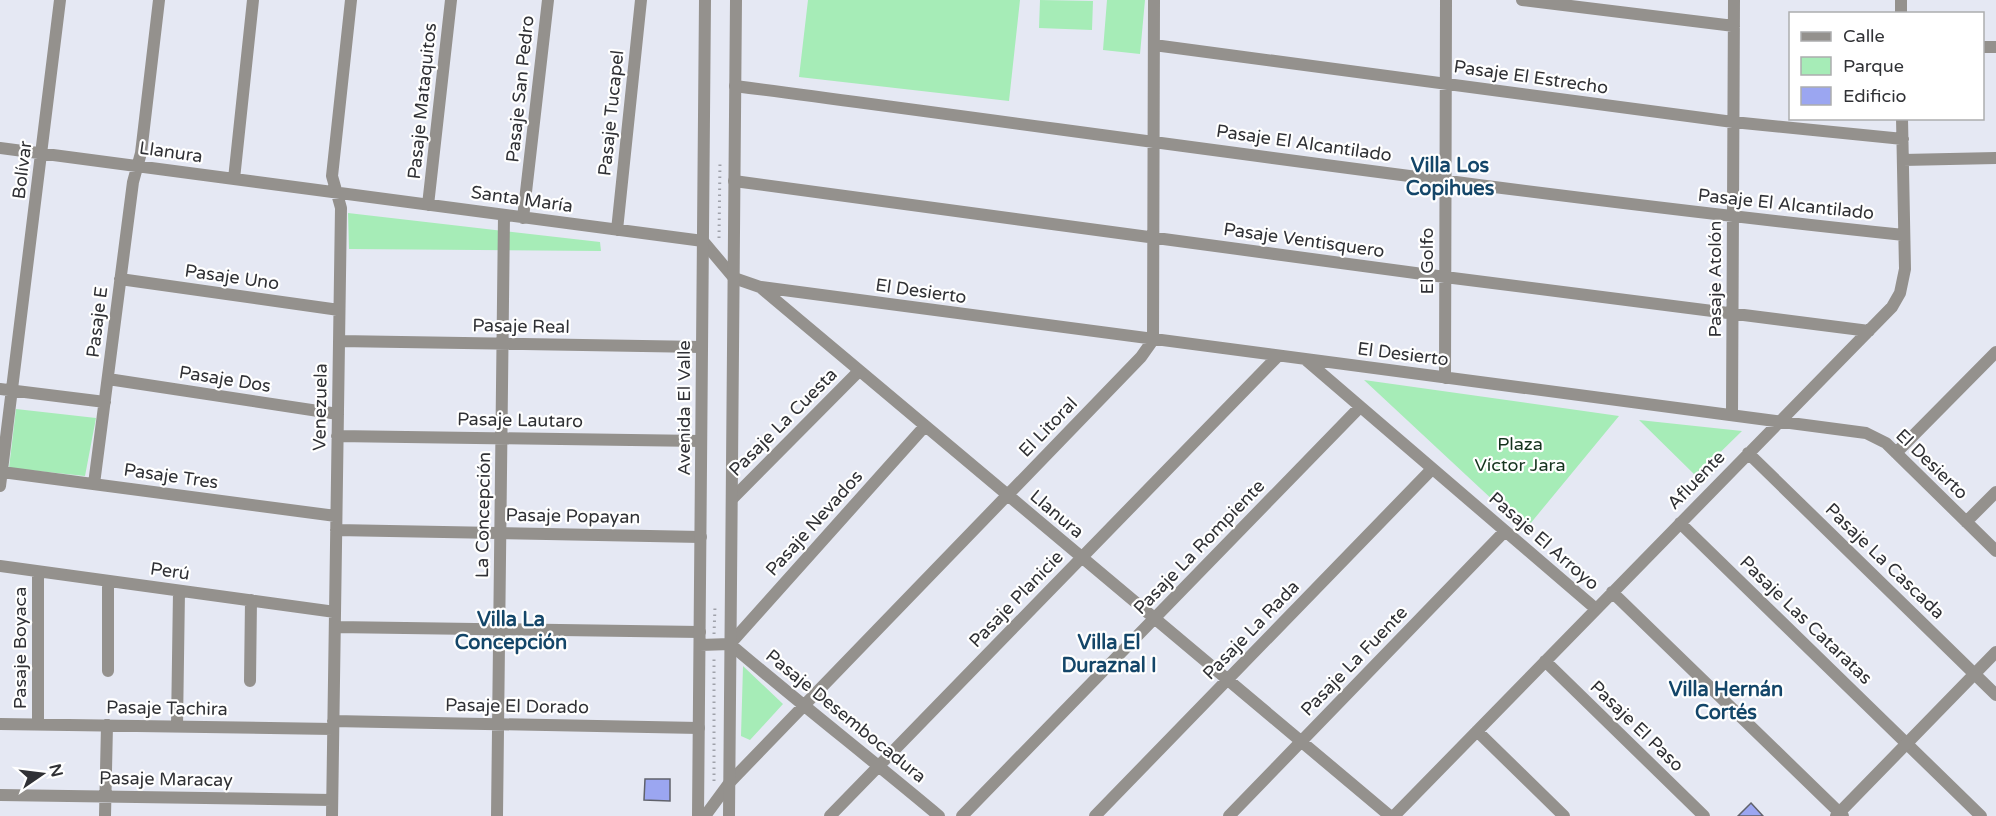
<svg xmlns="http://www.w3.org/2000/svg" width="1996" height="816" viewBox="0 0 1996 816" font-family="'Varela Round',sans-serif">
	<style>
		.green { fill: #a6ecb7 }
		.building { fill: #9ba6f1; stroke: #60626b; stroke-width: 1.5 }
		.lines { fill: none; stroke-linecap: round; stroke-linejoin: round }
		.path { stroke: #9fa1aa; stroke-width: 3; stroke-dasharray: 1.5 4.5; stroke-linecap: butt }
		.minor { stroke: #94918d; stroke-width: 12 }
		.tertiary { stroke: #94918d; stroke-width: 12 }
		.labels { text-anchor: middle; stroke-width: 4.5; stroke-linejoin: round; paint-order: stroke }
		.street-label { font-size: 18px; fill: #303135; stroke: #fff }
		.park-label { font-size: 18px; fill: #14331d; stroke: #fff }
		.neighbourhood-label { font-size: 20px; font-weight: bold; fill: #144669; stroke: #fff }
	</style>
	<rect width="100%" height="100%" fill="#e5e8f3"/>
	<path class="green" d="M808,0h212l-11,101 -210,-24z
		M1040,0l53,1 -1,29 -53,-2z
		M1107,0h38l-5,54 -37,-4z
		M348,213l252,29 1,9 -252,-2z
		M1364,380l255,36 -94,114z
		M16,409l80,9 -11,58 -76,-8z
		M1639,420l103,11 -46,45z
		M743,666l40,38 -33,36 -9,-4z"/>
	<path class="building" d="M645,779h25v22l-26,-1z
		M1751,803l12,13h-25z"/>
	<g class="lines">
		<path class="path" d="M719,238l1,-77
			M714,634l1,-27
			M714,781v-126"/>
		<path class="minor" d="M1522,0l212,26
			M1901,0v14
			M1154,45l579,77 170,17
			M1982,47h14
			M735,86c390,51 779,108 1169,149
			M0,148l703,93 31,37 26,9 630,529
			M1903,160l93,-2
			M234,179l19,-179
			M734,181l711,96 424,54
			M428,205l23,-205
			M523,218l25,-218
			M617,230l24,-230
			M120,279l219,31
			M761,287l1105,146 20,10 110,108
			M339,341l363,6
			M1306,360l290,249
			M1445,378l1,-378
			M108,379l230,35
			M0,389l105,13
			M1732,415l2,-415
			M925,426l-195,218c69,59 140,114 209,172
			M337,436l364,5
			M1748,453l248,242
			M1896,453l100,-101
			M2,472l334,44
			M94,484l39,-302 8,-29 18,-153
			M0,486l60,-486
			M732,499l127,-128
			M1966,522l30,-30
			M1680,523l301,293
			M336,530l365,7
			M0,566l335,46
			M38,572v152
			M1612,592l231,224
			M335,627l365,5
			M1545,661l159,155
			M108,671v-90
			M250,681l1,-81
			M333,721l366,7
			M0,724l333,5
			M177,726l2,-135
			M1477,731l87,85
			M0,795l332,5
			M105,816l2,-91
			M332,816l9,-608 -9,-32 19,-176
			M497,816l7,-601
			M705,816l25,-34 411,-425 12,-17 1,-340
			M830,816l448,-460
			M962,816l398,-409
			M1095,816l337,-347
			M1229,816l276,-285
			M1394,816l498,-509 8,-14 5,-24 -3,-151"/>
		<path class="tertiary" d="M700,645l30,-1
			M698,816l7,-816
			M729,816l7,-816
			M1836,816l160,-164"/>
	</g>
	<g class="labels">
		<g class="street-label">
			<text transform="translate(1531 77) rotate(8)" y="6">Pasaje El Estrecho</text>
			<text transform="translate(520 89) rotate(-84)" y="6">Pasaje San Pedro</text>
			<text transform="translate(422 101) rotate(-84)" y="6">Pasaje Mataquitos</text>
			<text transform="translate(611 113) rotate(-84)" y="6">Pasaje Tucapel</text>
			<text transform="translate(1304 143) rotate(8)" y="6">Pasaje El Alcantilado</text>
			<text transform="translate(171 152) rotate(8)" y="6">Llanura</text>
			<text transform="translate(22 170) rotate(-83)" y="6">Bolívar</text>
			<text transform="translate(522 199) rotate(8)" y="6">Santa María</text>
			<text transform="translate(1786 204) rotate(6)" y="6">Pasaje El Alcantilado</text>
			<text transform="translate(1304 240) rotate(8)" y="6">Pasaje Ventisquero</text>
			<text transform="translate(1427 261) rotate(-90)" y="6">El Golfo</text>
			<text transform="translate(232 277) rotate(8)" y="6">Pasaje Uno</text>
			<text transform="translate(1715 279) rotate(-90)" y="6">Pasaje Atolón</text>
			<text transform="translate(921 291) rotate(8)" y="6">El Desierto</text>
			<text transform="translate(97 322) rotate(-83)" y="6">Pasaje E</text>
			<text transform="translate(521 326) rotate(1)" y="6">Pasaje Real</text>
			<text transform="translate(1403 354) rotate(7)" y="6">El Desierto</text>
			<text transform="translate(225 379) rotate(9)" y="6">Pasaje Dos</text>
			<text transform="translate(320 407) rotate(-89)" y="6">Venezuela</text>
			<text transform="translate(684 408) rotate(-90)" y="6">Avenida El Valle</text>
			<text transform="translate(520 420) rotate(1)" y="6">Pasaje Lautaro</text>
			<text transform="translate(783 422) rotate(-45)" y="6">Pasaje La Cuesta</text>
			<text transform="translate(1048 427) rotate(-46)" y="6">El Litoral</text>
			<text transform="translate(1932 464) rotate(44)" y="6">El Desierto</text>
			<text transform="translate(171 476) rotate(8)" y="6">Pasaje Tres</text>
			<text transform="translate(1696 480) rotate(-46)" y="6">Afluente</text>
			<text transform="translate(1057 514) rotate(40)" y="6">Llanura</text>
			<text transform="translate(483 515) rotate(-89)" y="6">La Concepción</text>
			<text transform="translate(573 516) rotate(1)" y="6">Pasaje Popayan</text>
			<text transform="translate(814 523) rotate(-48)" y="6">Pasaje Nevados</text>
			<text transform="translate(1544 541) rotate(41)" y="6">Pasaje El Arroyo</text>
			<text transform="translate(1199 547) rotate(-46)" y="6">Pasaje La Rompiente</text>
			<text transform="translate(1885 561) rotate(44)" y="6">Pasaje La Cascada</text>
			<text transform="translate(170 571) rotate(8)" y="6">Perú</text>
			<text transform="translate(1016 599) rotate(-46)" y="6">Pasaje Planicie</text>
			<text transform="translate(1806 620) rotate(44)" y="6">Pasaje Las Cataratas</text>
			<text transform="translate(1251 630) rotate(-46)" y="6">Pasaje La Rada</text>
			<text transform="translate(20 648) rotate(-90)" y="6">Pasaje Boyaca</text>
			<text transform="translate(1354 661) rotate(-46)" y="6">Pasaje La Fuente</text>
			<text transform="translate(517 706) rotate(1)" y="6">Pasaje El Dorado</text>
			<text transform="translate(167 708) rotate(1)" y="6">Pasaje Tachira</text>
			<text transform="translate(846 716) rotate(39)" y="6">Pasaje Desembocadura</text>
			<text transform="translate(1637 726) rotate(44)" y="6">Pasaje El Paso</text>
			<text transform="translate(166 779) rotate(1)" y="6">Pasaje Maracay</text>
		</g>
		<g class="park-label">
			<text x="1520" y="450">Plaza<tspan x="1520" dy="21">Víctor Jara</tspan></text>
		</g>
		<g class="neighbourhood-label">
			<text x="1450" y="172">Villa Los<tspan x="1450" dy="23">Copihues</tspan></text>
			<text x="511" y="626">Villa La<tspan x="511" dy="23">Concepción</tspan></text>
			<text x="1109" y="649">Villa El<tspan x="1109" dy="23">Duraznal I</tspan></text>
			<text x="1726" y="696">Villa Hernán<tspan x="1726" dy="23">Cortés</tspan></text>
		</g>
	</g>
	<rect x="1789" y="12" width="195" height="108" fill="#ffffff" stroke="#acadae" stroke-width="1.5"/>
	<rect x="1801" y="32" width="30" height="9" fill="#94918d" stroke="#acadae" stroke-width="1.5"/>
	<text x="1843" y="42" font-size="18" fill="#303135">Calle</text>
	<rect x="1801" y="57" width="30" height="18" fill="#a6ecb7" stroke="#acadae" stroke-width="1.5"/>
	<text x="1843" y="72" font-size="18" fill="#303135">Parque</text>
	<rect x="1801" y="87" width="30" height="18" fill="#9ba6f1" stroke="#acadae" stroke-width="1.5"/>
	<text x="1843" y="102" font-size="18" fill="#303135">Edificio</text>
	<g transform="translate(42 774) rotate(76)" stroke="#ffffff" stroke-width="4.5" paint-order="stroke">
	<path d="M0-4.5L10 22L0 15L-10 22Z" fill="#303135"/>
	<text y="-9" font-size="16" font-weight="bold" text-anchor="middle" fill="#303135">N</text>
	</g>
</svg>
